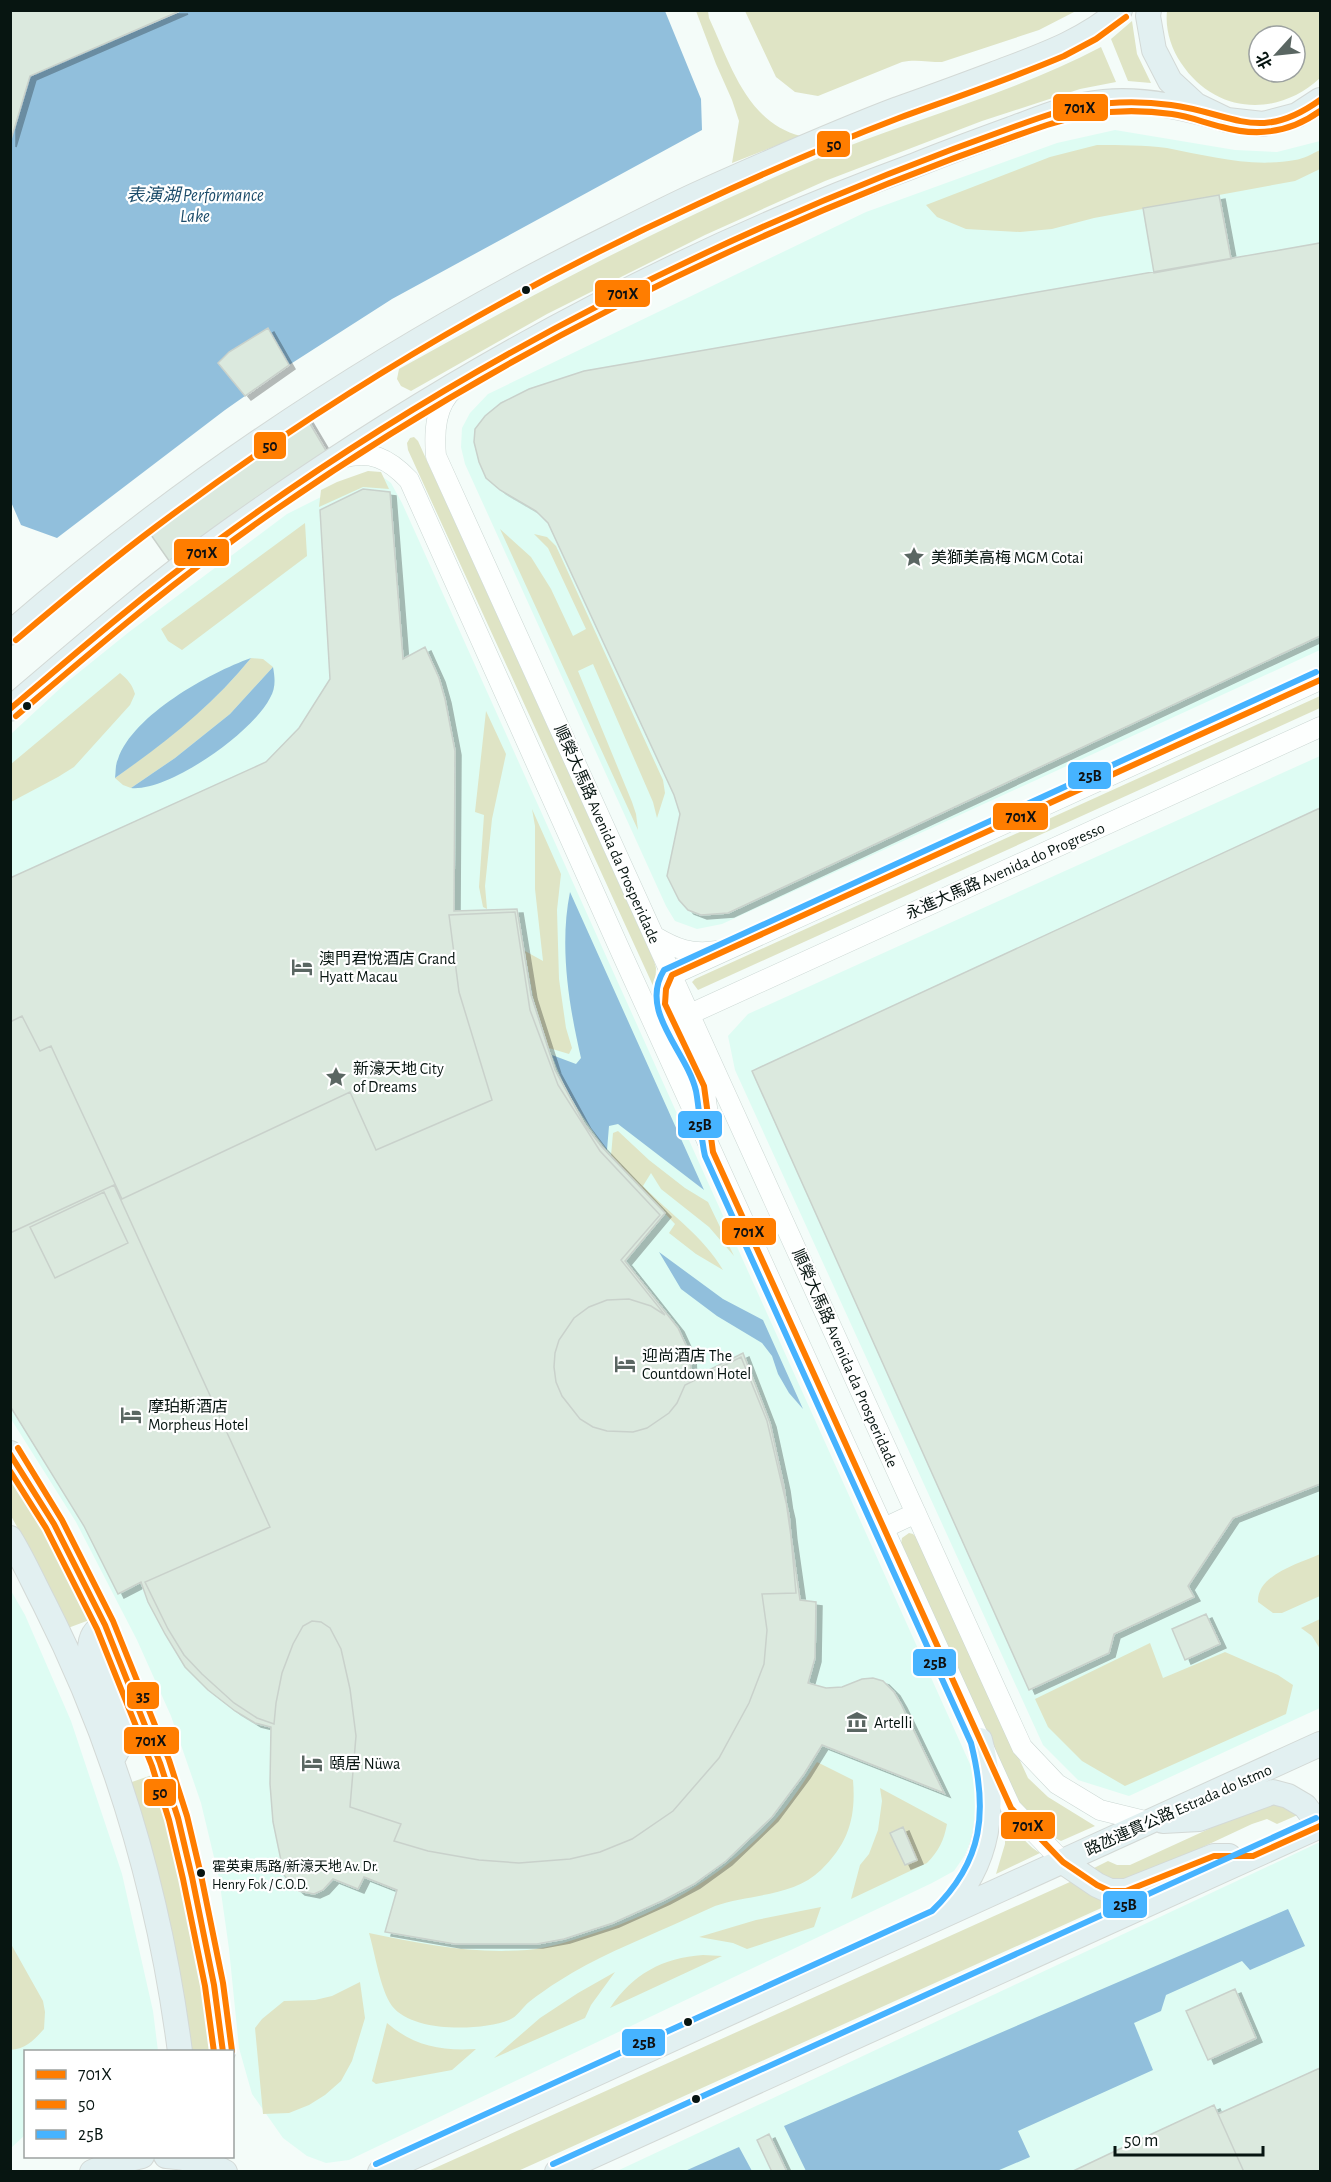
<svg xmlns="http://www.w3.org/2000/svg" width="1331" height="2182" viewBox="0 0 1331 2182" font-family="'Alegreya Sans','Noto Sans SC',sans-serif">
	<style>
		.built { fill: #defcf3 }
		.green { fill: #dfe4c5; fill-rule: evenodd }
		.water { fill: #91bfdc }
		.building { fill: #dbe9de; stroke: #c9d1cb; stroke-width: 1.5; filter: url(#shadow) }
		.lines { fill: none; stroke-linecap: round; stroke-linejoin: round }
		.minor-casing { stroke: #cbd7d3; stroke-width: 21 }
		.major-casing { stroke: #d3d9d6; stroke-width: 26 }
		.minor { stroke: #fdfffe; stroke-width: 20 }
		.major { stroke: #e2f0f1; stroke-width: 24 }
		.bus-1-casing { stroke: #fff; stroke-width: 10 }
		.bus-2-casing { stroke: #fff; stroke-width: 10 }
		.bus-3-casing { stroke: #fff; stroke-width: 10 }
		.bus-4-casing { stroke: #fff; stroke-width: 10 }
		.bus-1 { stroke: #ff7d00; stroke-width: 6 }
		.bus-2 { stroke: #ff7d00; stroke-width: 6 }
		.bus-3 { stroke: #46b3ff; stroke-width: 6 }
		.bus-4 { stroke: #ff7d00; stroke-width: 6 }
		.bus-dot { fill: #071511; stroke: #fff; stroke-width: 2 }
		.labels { text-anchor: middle; stroke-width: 4.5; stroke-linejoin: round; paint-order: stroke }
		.bus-label { font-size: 14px; fill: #071511; stroke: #fff; text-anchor: start }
		.poi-label { font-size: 16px; fill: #071511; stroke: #fff; text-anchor: start }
		.street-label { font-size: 16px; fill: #071511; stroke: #fff }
		.water-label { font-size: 18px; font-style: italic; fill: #1c4c6a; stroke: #fff }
		.line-badge { stroke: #fff; stroke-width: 2 }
		.pale-badge-label { font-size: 16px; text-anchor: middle; font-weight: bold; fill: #111 }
	</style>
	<defs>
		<filter id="shadow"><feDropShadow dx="6" dy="4" stdDeviation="0" flood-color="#0004"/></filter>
	</defs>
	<rect width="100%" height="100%" fill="#f4fcf9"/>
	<path class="built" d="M1115,130l120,20 42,2 43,-11v509l-598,274 -25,5 -22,-8 -9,-15 -201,-442 -4,-17 1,-19 8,-15 18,-19 378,-182 191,-69z
		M380,475l11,8 11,20 572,1270 3,24 -2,32 -10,26 -11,16 -22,12 -583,277 -23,3 -19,-7 -24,-18 -31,-44 -13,-46 -10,-99 -10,-71 -18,-75 -30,-87 -34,-76 -61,-118 -65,-103v-685l56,-52 62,-50 158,-118 72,-36z
		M1320,756v952l-191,88 -51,-16 -35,-35 -308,-675 -7,-34 20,-22z
		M10,1589l15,26 46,106 51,153 31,137 5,40 -132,1 -1,83 -14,13z
		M1320,1842v329h-703z"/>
	<path class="green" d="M696,11h12l1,7c21,45 38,105 92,118l-69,27 7,-42 -7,-21 -16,-36z
		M745,11h331l-37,19 -97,32c-14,0 -27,-3 -40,0l-84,34 -23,-4 -19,-15z
		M1167,11h153v67c-43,40 -105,36 -139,-15 -10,-15 -16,-34 -14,-52zM1259,36h36v36h-36z
		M1132,21l5,33 14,29 -23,-2 -17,-42z
		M1101,47l15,35 -36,7 -98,32 -157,60 -120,54 -158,79 -136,77 -10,-5 -4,-7 2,-10c136,-76 272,-148 415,-209 94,-40 196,-65 287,-113z
		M1097,145c24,0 47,0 70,3 42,8 84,20 128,12 8,-1 17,-6 25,-10v19l-25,12 -201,37 -42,11 -32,3 -54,-3 -29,-12 -11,-12 124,-48z
		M414,437l4,4 236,520 2,7 -1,22 -247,-540 -1,-7 3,-5z
		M368,471l13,1 8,17 -26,-2 -44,20 2,-17 16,-8z
		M305,523l2,33 -125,94 -14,-9 -7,-12z
		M500,529l31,28 20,32 22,47 13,-7 -38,-81 -14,-14 13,3 9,9 107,234 2,13 -8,25 -4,-16 -60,-138 -15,7 54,131 4,12 2,16z
		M251,658l12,1 10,8 -43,47 -55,44 -44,30 -8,-3 -8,-7c52,-38 95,-70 136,-120z
		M120,673c8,7 12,11 15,21l-5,11 -56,62 -16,10 -47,25v-38z
		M1320,696v12l-622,282 -6,-8 3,-3z
		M486,711l20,43 -14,65 -7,67 2,23 -4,-2 -4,-20 5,-72 -9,-3z
		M532,809l29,65 -4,36 2,69 7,49 6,20 -3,6 -20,-6 -16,-51 -8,-46 18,10 -8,-72v-63z
		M618,1131l31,29 36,28 23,14 26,54 -25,-29 -48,-38 -10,-16 -8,13c27,28 60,50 80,84l-27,-16 -27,-21 6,-9 -64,-68 2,-23z
		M11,1469l35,60 46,90 -24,9 -43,-87 -14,-25z
		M909,1533l4,1 4,4 111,240 20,19 47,29 -34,15c-20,-8 -32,-25 -44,-42l-116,-255 1,-6z
		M1320,1554v42l-38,17h-9l-15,-11c-1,-28 41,-38 62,-48z
		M1320,1619v30l-8,-13 -11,-8z
		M1150,1643l13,35 62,-26 53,23 15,10 -7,29 -161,72 -43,-25 -34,-34 -13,-28z
		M817,1762l36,18c3,37 -4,63 -32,90 -28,27 -72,24 -106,36 -14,6 -28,13 -42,19 -38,17 -79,33 -114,56 -10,6 -21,14 -30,21 -6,5 -12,15 -20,18 -28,11 -96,13 -117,-14 -12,-17 -17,-53 -23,-73 54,11 102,21 158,17 24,-2 49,-11 71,-18 69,-22 130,-60 179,-114 15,-17 27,-37 40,-56z
		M155,1774c24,91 47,184 57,277h-25l-58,-268z
		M880,1788l67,36c-3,16 -8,27 -20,39l-76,36 9,-34 9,-11 9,-24 4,-29z
		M1279,1803l21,11 -23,10 -10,-5 -15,5 -122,57 -17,-1 -21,-11 16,-8 9,4h13l129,-59z
		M1005,1810c10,17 18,33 35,43l-44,21 9,-30z
		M1081,1877l29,24 -2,4 -590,266 -92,1z
		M821,1907l-7,20 -67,22 -14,-6 -34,-6 57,-17z
		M11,1944l32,57 2,11 -1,17c-10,11 -18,20 -34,21z
		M703,1955l19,1 -112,52c23,-34 52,-50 93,-53z
		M615,1972l-24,33 -6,13 -91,40 46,-40 38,-25z
		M360,1982l5,36 -13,43 -11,20 -16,14 -16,10 -20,8 -26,1 -8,-86 7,-9 22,-18 31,-1 17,-4z
		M387,2023c27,23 53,28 89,26l-24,21 -76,14 -4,-3z"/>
	<path class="water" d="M182,11h483l36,88 1,31 -310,169 -103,66 -64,45 -168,128 -36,-13 -10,-23 -1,-359 20,-67z
		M251,658c-40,49 -85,84 -136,120 1,-6 0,-13 3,-19 15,-44 91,-86 133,-101z
		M273,667c2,11 3,21 -3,31 -17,34 -101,94 -139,90l44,-30 55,-44z
		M570,892l134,298 -86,-66 -9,2 -2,24c-23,-29 -43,-60 -55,-95l24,9 5,-6c-12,-52 -22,-112 -11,-166z
		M659,1252l64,47 40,21 40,89 -14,-16 -11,-19 -6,-18 -10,-13 -45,-27 -36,-27z
		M1288,1909l17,37 -55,24 -8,-9 -76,34 -5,16 -27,12 19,47 -135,61 12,26 -33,14h-191l-22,-45z
		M739,2147l13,24h-67z"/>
	<path class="building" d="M10,10h172l-152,66 -20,67z
		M1219,195l12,64 -77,14 -11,-65z
		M1320,243v393l-592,277 -27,2 -13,-5 -9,-10 -12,-24 13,-62 -6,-19 -126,-272 -12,-12 -36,-21 -14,-12 -7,-16 -5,-20 1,-13 10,-13 16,-13 28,-14 55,-18z
		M268,328l21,37 -44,31 -27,-33 11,-11z
		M297,402l31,52 -156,111 -35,-50z
		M363,489l27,3 13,167 22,-12 14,31 6,21 10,52 -1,160 63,-2 14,86 24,75 30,55 16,21 64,67 -40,48 53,67 12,26 1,25 52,-26 27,70 14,64 16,113 16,2 -1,56 -7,25 18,5 16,-1 20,-8 11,-1 10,3 11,11 7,12 43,89 -122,-48 -18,29 -32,43 -46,44 -32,23 -30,16 -51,23 -49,16 -27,5h-82l-70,-12 12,-42 -33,-13 -6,12 -25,-10 -10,11 -9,4 -15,-3 -8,-7 -7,-9 -11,-53 -3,-38 1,-57 -16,-4 -20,-12 -27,-21 -23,-23 -20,-33 -17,-32 -7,-20 -23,12 -34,-68 -74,-120v-528l256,-116 33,-34 31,-49 -10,-169z
		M1320,808v676l-87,34 -45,68 6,11 -80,37 -5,19 -80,37 -277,-619z
		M515,912l15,98 28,75 42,66 60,64 -39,45 44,55 -14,-9 -22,-7 -22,1 -18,7 -15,11 -15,22 -4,13 -1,14 2,15 6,14 18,23 13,8 14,4 26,1 14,-4 22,-15 8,-10 8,-18 56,-28 26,64 22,94 7,78 -34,1 5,36 -3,34 -15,39 -30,55 -46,53 -41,28 -32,13 -30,7 -51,4 -40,-3 -51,-9 -34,-10 7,-17 -51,-17 6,-71 -6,-47 -9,-40 -11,-21 -9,-6 -9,-1 -9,5 -10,18 -11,29 -6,30 -2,21 -17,-6 -23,-15 -32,-29 -18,-19 -16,-26 -23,-47 125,-55 -156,-342 -104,48v-211l12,-6 18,35 11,-5 71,153 228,-107 26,58 116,-50 -33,-108 -10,-77z
		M104,1192l24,51 -73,35 -25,-51z
		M1206,1614l14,30 -35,16 -13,-31z
		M903,1827l14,33 -12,5 -15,-32z
		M1235,1989l21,49 -48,22 -22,-49z
		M1320,2068v104h-76l-26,-58z
		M1214,2105l30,67h-173l57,-27z
		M769,2134l18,38h-15l-15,-32z"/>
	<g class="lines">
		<defs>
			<path id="minor" d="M455,388c-20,16 -21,44 -19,68l586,1291 35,37 43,26 49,12
				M341,458c30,-8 47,0 68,22l212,472 390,856 52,54
				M654,936c22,13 37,19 63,15
				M690,1014l630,-287
				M710,1129l-6,-43 -39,-82 2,-21 5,-8 648,-295
				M884,1528l32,-15"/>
			<path id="major" d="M1149,10l-1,6 6,34 16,31 26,24 31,15 36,4 34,-9 23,-15
				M10,633c184,-159 388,-292 606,-399 28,-14 57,-29 86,-42 65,-29 130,-58 196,-83 32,-11 64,-23 96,-35 44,-17 90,-32 126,-64
				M10,709c76,-65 152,-131 234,-188 206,-145 432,-268 669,-355 32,-13 65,-25 98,-37 30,-11 60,-24 93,-27 41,-4 84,6 123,18
				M10,1453l44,71 51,101 55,138 18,55 14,59 22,108 9,67
				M10,1538c13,21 23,44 34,65 71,140 116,294 136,449
				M105,1625c-11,5 -15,12 -15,25l34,88 -12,22
				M1163,1821l36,-2 74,-27 15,4 17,10 15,20
				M1063,1862l34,23 13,6h16l88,-35h15
				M943,1913c48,-50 54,-108 37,-173
				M166,2156c20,1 41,6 59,16
				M92,2172l20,-9 30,-7
				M380,2172l940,-428
				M557,2172l763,-346"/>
		</defs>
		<use href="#minor" class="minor-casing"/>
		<use href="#major" class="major-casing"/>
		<use href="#minor" class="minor"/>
		<use href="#major" class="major"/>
		<defs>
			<path id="bus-1" d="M1320,680l-648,295 -6,14 -1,15 39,82 9,66 298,656 52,54 34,23 13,6h16l88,-35h39l67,-30
				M10,709c67,-57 133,-114 203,-165 250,-185 533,-324 826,-426 43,-15 87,-19 132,-13 62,8 88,39 149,-5
				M10,1454l44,70 51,101 55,138 18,55 14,59 22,108 9,67"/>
			<path id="bus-2" d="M16,640c46,-39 93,-78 141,-114 168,-126 351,-235 541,-322 66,-31 133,-60 201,-86 55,-20 111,-39 165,-62l32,-17 30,-22
				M16,716c66,-56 132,-113 201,-164 250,-185 537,-327 830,-427 41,-14 82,-17 125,-11 17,2 33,9 50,13 35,10 69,5 98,-16
				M10,1471l36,57 51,101 55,137 17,54 14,59 22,107 9,66"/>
			<path id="bus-3" d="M376,2164l556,-253c52,-50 56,-100 39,-168l-266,-587c-5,-22 -5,-44 -9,-65 -9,-40 -58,-79 -32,-121l652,-298
				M553,2164l763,-346"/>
			<path id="bus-4" d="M18,1448l44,72 51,101 56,139 18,56 14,59 22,108 9,68"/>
		</defs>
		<use href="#bus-1" class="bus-1-casing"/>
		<use href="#bus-2" class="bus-2-casing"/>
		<use href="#bus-3" class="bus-3-casing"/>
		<use href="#bus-4" class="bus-4-casing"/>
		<use href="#bus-1" class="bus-1"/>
		<use href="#bus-2" class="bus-2"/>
		<use href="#bus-3" class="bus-3"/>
		<use href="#bus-4" class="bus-4"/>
	</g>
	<defs>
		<symbol id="sight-bare" viewBox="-9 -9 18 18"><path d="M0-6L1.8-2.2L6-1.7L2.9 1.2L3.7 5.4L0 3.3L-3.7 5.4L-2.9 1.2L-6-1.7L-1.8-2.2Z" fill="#5a6662" stroke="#fff" stroke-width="2.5" paint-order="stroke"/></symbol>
		<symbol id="hotel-bare" viewBox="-9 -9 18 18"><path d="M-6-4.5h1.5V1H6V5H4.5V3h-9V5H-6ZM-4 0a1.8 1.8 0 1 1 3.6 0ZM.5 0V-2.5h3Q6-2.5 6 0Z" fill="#5a6662" stroke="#fff" stroke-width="2.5" paint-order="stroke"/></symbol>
		<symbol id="museum-bare" viewBox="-9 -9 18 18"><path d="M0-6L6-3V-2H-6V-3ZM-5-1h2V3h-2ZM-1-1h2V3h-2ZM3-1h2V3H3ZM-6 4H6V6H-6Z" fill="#5a6662" stroke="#fff" stroke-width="2.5" paint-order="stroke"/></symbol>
	</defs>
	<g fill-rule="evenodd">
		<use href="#sight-bare" x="899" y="542" width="30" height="30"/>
		<use href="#hotel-bare" x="287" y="952" width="30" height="30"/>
		<use href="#sight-bare" x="321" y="1062" width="30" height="30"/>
		<use href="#hotel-bare" x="610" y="1349" width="30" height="30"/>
		<use href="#hotel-bare" x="116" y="1400" width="30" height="30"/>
		<use href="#museum-bare" x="842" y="1707" width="30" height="30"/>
		<use href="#hotel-bare" x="297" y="1748" width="30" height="30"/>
	</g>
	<g class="bus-dot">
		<circle cx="526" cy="290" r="5"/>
		<circle cx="27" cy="706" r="5"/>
		<circle cx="201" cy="1873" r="5"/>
		<circle cx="688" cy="2022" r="5"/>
		<circle cx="696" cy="2099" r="5"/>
	</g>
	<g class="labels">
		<g class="bus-label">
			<text x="212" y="1871">霍英東馬路/新濠天地 Av. Dr.<tspan x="212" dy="18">Henry Fok / C.O.D.</tspan></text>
		</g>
		<g class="poi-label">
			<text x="931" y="563">美獅美高梅 MGM Cotai</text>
			<text x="319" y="964">澳門君悅酒店 Grand<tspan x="319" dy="18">Hyatt Macau</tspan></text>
			<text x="353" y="1074">新濠天地 City<tspan x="353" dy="18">of Dreams</tspan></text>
			<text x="642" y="1361">迎尚酒店 The<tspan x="642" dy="18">Countdown Hotel</tspan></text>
			<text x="148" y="1412">摩珀斯酒店<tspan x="148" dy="18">Morpheus Hotel</tspan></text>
			<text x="874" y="1728">Artelli</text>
			<text x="329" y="1769">頤居 Nüwa</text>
		</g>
		<g class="street-label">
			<text transform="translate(608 834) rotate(66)" y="6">順榮大馬路 Avenida da Prosperidade</text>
			<text transform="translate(1005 870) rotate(-24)" y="6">永進大馬路 Avenida do Progresso</text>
			<text transform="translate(846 1358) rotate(66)" y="6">順榮大馬路 Avenida da Prosperidade</text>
			<text transform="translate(1178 1809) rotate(-24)" y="6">路氹連貫公路 Estrada do Istmo</text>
		</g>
		<g class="water-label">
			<text x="195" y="201">表演湖 Performance<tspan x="195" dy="21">Lake</tspan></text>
		</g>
	</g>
	<g class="line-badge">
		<rect x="1052" y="93" width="57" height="29" rx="6" fill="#ff7d00"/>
		<rect x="816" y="130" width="35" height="28" rx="6" fill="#ff7d00"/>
		<rect x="594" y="279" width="57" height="29" rx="6" fill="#ff7d00"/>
		<rect x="253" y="431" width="34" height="29" rx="6" fill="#ff7d00"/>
		<rect x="173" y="538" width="57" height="29" rx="6" fill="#ff7d00"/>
		<rect x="1067" y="761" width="45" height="29" rx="6" fill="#46b3ff"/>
		<rect x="992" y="802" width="57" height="29" rx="6" fill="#ff7d00"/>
		<rect x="677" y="1110" width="46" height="29" rx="6" fill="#46b3ff"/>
		<rect x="721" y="1217" width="56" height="29" rx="6" fill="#ff7d00"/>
		<rect x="912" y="1648" width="45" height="29" rx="6" fill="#46b3ff"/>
		<rect x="126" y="1681" width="34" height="29" rx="6" fill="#ff7d00"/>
		<rect x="123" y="1726" width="57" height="29" rx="6" fill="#ff7d00"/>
		<rect x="143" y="1778" width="34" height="29" rx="6" fill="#ff7d00"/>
		<rect x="1000" y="1811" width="56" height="29" rx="6" fill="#ff7d00"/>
		<rect x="1102" y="1890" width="46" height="29" rx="6" fill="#46b3ff"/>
		<rect x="621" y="2028" width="45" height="29" rx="6" fill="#46b3ff"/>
	</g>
	<g class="pale-badge-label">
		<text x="1080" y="113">701X</text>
		<text x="834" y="150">50</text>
		<text x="623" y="299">701X</text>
		<text x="270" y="451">50</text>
		<text x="202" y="558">701X</text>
		<text x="1090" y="781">25B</text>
		<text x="1021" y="822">701X</text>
		<text x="700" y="1130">25B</text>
		<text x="749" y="1237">701X</text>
		<text x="935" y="1668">25B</text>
		<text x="143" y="1701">35</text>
		<text x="151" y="1746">701X</text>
		<text x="160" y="1798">50</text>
		<text x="1028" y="1831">701X</text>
		<text x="1125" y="1910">25B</text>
		<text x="644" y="2048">25B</text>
	</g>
	<rect width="1331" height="2182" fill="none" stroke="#071511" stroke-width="24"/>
	<rect x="24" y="2050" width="210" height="108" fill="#ffffff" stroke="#9ca1a0" stroke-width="1.5"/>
	<rect x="36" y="2070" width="30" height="9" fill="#ff7d00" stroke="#9ca1a0" stroke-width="1.5"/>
	<text x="78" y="2080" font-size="18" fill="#071511">701X</text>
	<rect x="36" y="2100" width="30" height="9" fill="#ff7d00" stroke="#9ca1a0" stroke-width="1.5"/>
	<text x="78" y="2110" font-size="18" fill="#071511">50</text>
	<rect x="36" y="2130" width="30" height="9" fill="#46b3ff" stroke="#9ca1a0" stroke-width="1.5"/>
	<text x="78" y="2140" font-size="18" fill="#071511">25B</text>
	<g transform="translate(1277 54) rotate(243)"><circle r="28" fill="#ffffff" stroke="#9ca1a0" stroke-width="1.5"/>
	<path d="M0-4.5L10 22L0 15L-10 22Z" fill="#5a6662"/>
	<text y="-9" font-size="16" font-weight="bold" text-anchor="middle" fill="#071511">北</text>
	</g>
	<path d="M1115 2146v9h148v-9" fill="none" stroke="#071511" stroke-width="3"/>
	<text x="1124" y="2146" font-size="18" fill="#071511" stroke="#ffffff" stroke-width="4.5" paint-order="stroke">50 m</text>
</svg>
